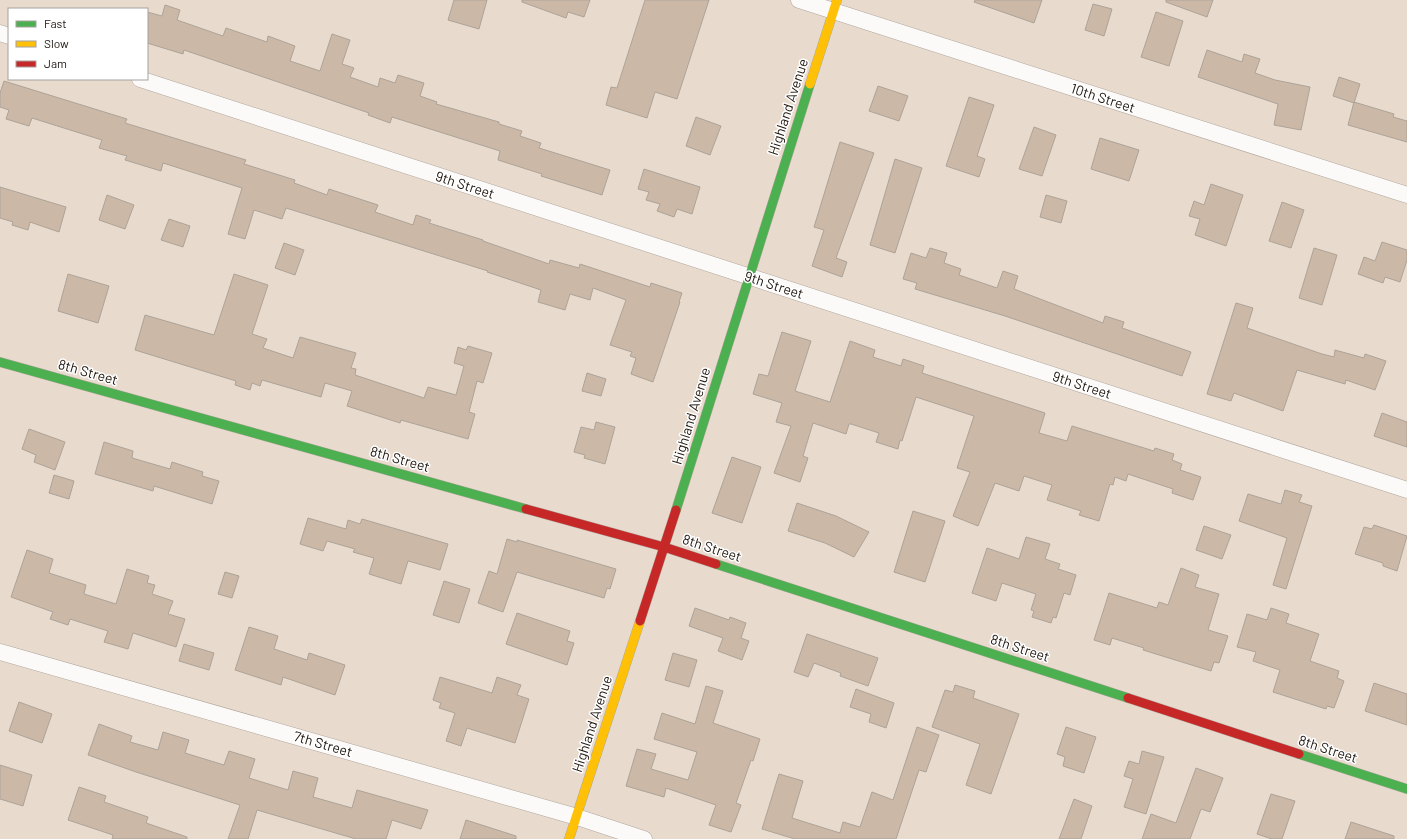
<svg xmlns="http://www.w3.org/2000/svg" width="1407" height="839" viewBox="0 0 1407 839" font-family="Barlow,sans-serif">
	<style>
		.building { fill: #cbb8a6; stroke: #ada399 }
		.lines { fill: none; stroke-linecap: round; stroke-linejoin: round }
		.street-casing { stroke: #b0a69d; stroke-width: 17 }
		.fast-casing { stroke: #b0a69d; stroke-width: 10 }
		.slow-casing { stroke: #b0a69d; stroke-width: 10 }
		.jam-casing { stroke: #b0a69d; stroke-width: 10 }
		.street { stroke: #fcfaf8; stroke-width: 16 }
		.fast { stroke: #4caf50; stroke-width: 9 }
		.slow { stroke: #ffc107; stroke-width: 9 }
		.jam { stroke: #c62828; stroke-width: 9 }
		.labels { text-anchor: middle; stroke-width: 3; stroke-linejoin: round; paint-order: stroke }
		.street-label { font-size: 14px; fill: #1e150d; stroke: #fff }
	</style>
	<rect width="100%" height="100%" fill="#e8dbce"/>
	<path class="building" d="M454,0h33l-8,29 -31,-9z
		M522,0h68l-6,17 -16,-5 -2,6 -44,-16z
		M645,0h64l-32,99 -22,-7 -8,26 -41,-13 5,-18 6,1z
		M975,0h67l-8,23 -60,-21z
		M1166,0h47l-6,17 -41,-15z
		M1093,4l19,5 -8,27 -19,-6z
		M165,5l15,5 -3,10 46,16 3,-8 41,14 1,-6 27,10 -5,15 30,10 12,-37 18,6 -8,24 12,4 -4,9 28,10 2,-9 15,5 3,-8 26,8 -4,13 17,6 -1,2 63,18v2l23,7 -2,5 21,7 -2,5 71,22 -8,25 -61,-19 1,-2 -44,-14 2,-9 -108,-34 -2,6 -22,-8 1,-2 -185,-63 -1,4 -36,-11v-31l15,4z
		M1156,12l27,9 -14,45 -28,-9z
		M1207,50l35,12 2,-8 16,5 -5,14 20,7 35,7 -9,43 -27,-5 4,-21 -80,-27z
		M1339,77l21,7 -6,19 -21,-7z
		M4,81l123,38 -2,4 121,37 -2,4 51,16 -1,3 33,12 2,-6 49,16 -3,7 38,13 3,-10 15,5 -2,3 54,17v1l66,23 1,-4 29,8 1,-4 70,23 1,-4 31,10 -3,9h1l-27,80 -22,-8 5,-16 -6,-2 2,-4 -22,-7 16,-45 -33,-12 -3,12 -20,-6 -5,16 -27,-8 3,-12 -54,-18 1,-1 -202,-63 -4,11 -28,-9 -9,29 -17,-5 14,-46 -79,-25 -2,8 -36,-11 2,-4 -28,-8 3,-8 -70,-22 -3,8 -23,-7 3,-9 -9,-3v-14z
		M878,86l30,10 -9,25 -30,-10z
		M969,97l25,8 -17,51 8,3 -6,18 -33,-11z
		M1354,102l40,12 -1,3 14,4v21l-59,-17z
		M696,117l25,9 -11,29 -24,-9z
		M1034,127l22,8 -14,41 -23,-7z
		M1100,138l39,12 -10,31 -38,-12z
		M840,142l34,11 -38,105 11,4 -5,15 -30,-11 12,-36 -10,-3z
		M895,159l27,9 -27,85 -25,-8z
		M644,169l56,18 -8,27 -15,-5 -3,8 -17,-6 3,-7 -14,-4 3,-8 -11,-3z
		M1211,184l32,11 -17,51 -31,-11 5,-16 -11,-3 5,-15 10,4z
		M0,187l66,20 -7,25 -29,-10 -2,8 -16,-5 1,-3 -13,-4z
		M107,195l27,10 -9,24 -26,-9z
		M1046,195l21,6 -6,22 -21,-6z
		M1282,202l22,8 -13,38 -22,-7z
		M169,219l21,7 -7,21 -22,-7z
		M1382,242l25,8v10l-7,22 -15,-5 -2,6 -25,-9 6,-17 11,4z
		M284,243l20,7 -9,25 -20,-7z
		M930,248l17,5 -3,10 17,6 -2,6 38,13 6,-17 15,5 -4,13 89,34 2,-7 19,6 -2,6 69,24 -9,24 -177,-60 -90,-27 2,-6 -14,-4 8,-26 15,5z
		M1314,248l23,7 -15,50 -23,-7z
		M68,274l41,12 -11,37 -40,-12z
		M234,274l34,11 -16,49 15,5 -4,9 30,10 7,-21 56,16 -5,15 5,1 -1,6 69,23 4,-11 28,8 8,-29 -10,-3 4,-16 8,3 2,-4 24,7 -9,30 -6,-2 -8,31 6,2 -7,25 -67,-19 -1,3 -53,-17 5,-15 -27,-8 -4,14 -59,-17 -2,6 -8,-3 -2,7 -15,-5 1,-4 -101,-31 10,-35 69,20z
		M1236,303l17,5 -6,20 75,26 12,3 1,-7 29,8 1,-4 21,7 -11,29 -29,-10 -1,4 -48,-14 -14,41 -49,-18 -3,8 -24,-7z
		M782,332l29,9 -16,50 35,11 20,-61 25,9 -2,7 28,9 2,-7 21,7 -2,7 123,40 -6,20 28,8 5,-15 82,25 1,-3 19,6 -2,6 10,4 -2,6 21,7 -8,23 -21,-7 1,-4 -45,-15 -2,7 -11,-4 -2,8 -3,-1 -11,37 -20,-6 2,-4 -34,-11 5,-15 -28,-9 -5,15 -24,-8 -17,43 -25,-10 17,-44 -13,-4 17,-52 -58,-19 -14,44 -2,-1 -2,9 -22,-7 3,-9 -28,-9h-2l-3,10 -33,-11 -10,33 5,2 -8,24 -26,-9 17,-47 -15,-4 6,-19 -29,-9 6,-20 9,2z
		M587,373l19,6 -5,17 -19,-5z
		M1382,413l25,9v25l-33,-11z
		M596,422l19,5 -10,37 -21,-6 1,-3 -11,-3 7,-25 13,3z
		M29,429l36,13 -10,28 -21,-8 2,-7 -14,-6z
		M104,442l29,9 -1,7 38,11 2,-7 31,10 -1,4 17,5 -7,23 -58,-18 -1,5 -58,-17z
		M732,457l29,10 -19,56 -30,-10z
		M54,475l20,6 -5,18 -20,-6z
		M1285,490l17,5 -3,7 13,4 -26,83 -13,-4 14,-47 -48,-17 9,-27 33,10z
		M797,503l39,13 33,16 -15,25 -29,-14 -37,-12z
		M913,511l32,10 -20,61 -31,-10z
		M308,518l38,11 2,-9 12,4 2,-5 86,25 -8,26 -32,-9 -7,23 -32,-10 5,-16 -21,-6 2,-3 -28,-8 -4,10 -23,-7z
		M1374,525l33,11 -10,35 -14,-5v-3l-28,-9 9,-27 8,2z
		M1204,526l27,9 -9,24 -26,-9z
		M1026,537l24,7 -5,15 15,5 -2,5 18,6 -6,20 -6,-2 -8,25 -3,-1 -2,6 -19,-6 2,-6 -3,-1 5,-16 -34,-11 -6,18 -24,-8 15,-45 32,11z
		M507,539l10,3v-2l99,29 -6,20 -3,-1 -3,10 -87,-26 -14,40 -25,-9 11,-32 8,3z
		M27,550l26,9 -4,14 37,12 -2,9 32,10 11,-35 22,7 -2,7 8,2 -3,9 21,7 -5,13 17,5 -9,28 -43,-14 -5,16 -24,-7 4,-11 -38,-12 -2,6 -18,-6 3,-7 -42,-15z
		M1181,568l18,7 -4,12 24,7 -11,36 20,6 -9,27 -5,-1 -3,9 -68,-21 1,-2 -32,-10 -2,7 -16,-5 15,-47 48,15 2,-6 9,3z
		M225,572l14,4 -7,22 -14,-4z
		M444,581l26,8 -11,34 -26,-8z
		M695,608l34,12 1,-3 16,6 -5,15 8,3 -7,19 -24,-9 5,-13 -34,-12z
		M1271,608l18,6 -3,9 33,11 -9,27 29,10 -2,7 7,3 -10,27 -7,-2 -1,3 -53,-17 7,-22 -27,-9 3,-9 -19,-5 10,-33 20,6z
		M517,613l53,18 -3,10 7,2 -7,22 -61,-21z
		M249,627l29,9 -4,13 33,11 2,-7 36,12 -10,30 -52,-18 -2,8 -46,-15z
		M807,634l71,24 -10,28 -28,-10 1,-3 -27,-10 -6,14 -14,-5z
		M184,644l30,9 -5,17 -30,-9z
		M673,653l24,7 -8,27 -24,-7z
		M440,677l52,16 5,-16 24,8 -4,10 12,4 -14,44 -48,-15 -6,18 -15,-5 9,-28 -16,-5 2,-5 -8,-3z
		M1374,683l33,11v31l-42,-14z
		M955,685l20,6 -2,7 46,16 -28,80 -25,-9 14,-41 -48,-17 13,-37 8,2z
		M706,686l17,5 -10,32 47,16 -7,22 -2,-1 -15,43 5,2 -10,27 -22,-7 7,-20 -50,-17 -2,9 -38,-11 11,-37 19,5 -5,15 37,11 9,-28 -43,-13 8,-26 33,11z
		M856,689l38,14 -8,25 -17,-6 2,-8 -21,-7z
		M19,702l33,12 -10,29 -33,-12z
		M99,724l33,12 -2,6 28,8 5,-18 26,8 -4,13 39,12 5,-14 26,8 -6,19 39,12 5,-19 25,7 -5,19 39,11 5,-18 71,20 -7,19 -29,-9 -6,19h-30l-99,-29 -9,29h-20l12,-34 -104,-33 -48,-17z
		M917,727l22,8 -13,37 -7,-2 -23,69h-101l-33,-10 17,-55 24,7 -11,37 48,15 3,-11 17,5 12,-35 21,8z
		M1066,727l30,10 -12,36 -21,-7 2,-9 -8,-3z
		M1142,751l22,6 -18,57 -22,-7 9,-28 -9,-3 5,-15 10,3z
		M0,765l32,10 -9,31 -23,-7z
		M1196,768l27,10 -13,34 -9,-3 -11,30h-48l9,-25 25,9z
		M79,787l27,9 -2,6 44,15 -2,6 41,14v2h-75l1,-4 -45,-15z
		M1271,794l24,7 -13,38h-10l-15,-5z
		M1074,799l18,7 -11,33h-22z
		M466,820l50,16v3h-56z
		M1351,822l43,14v3h-49z"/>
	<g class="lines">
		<defs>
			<path id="street" d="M799,0l608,195
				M0,33l9,3
				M140,79l1267,411
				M0,652l577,165 67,22"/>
			<path id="fast" d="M0,362l526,147
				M676,510l134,-426
				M716,564l412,134
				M1299,754l108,35"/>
			<path id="slow" d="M810,84l27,-84
				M569,839l71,-218"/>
			<path id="jam" d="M526,509l138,38 52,17
				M640,621l36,-111
				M1128,698l171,56"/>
		</defs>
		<use href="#street" class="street-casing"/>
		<use href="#fast" class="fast-casing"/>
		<use href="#slow" class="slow-casing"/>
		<use href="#jam" class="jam-casing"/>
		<use href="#street" class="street"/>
		<use href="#fast" class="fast"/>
		<use href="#slow" class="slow"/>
		<use href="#jam" class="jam"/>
	</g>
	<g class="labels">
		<g class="street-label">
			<text transform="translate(1103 98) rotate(18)" y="5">10th Street</text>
			<text transform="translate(788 107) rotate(-72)" y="5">Highland Avenue</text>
			<text transform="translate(465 185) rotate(18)" y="5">9th Street</text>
			<text transform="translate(774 285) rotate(18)" y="5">9th Street</text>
			<text transform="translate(88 372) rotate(16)" y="5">8th Street</text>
			<text transform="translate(1082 385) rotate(18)" y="5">9th Street</text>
			<text transform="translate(691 416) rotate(-73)" y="5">Highland Avenue</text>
			<text transform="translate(400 459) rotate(16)" y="5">8th Street</text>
			<text transform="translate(712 548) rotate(18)" y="5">8th Street</text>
			<text transform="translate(1020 648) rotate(18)" y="5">8th Street</text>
			<text transform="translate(592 724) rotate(-72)" y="5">Highland Avenue</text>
			<text transform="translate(323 744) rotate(16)" y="5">7th Street</text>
			<text transform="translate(1328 749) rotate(18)" y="5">8th Street</text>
		</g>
	</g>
	<rect x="8" y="8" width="140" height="72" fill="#ffffff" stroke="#a5a19e"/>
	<rect x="16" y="21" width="20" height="6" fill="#4caf50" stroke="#a5a19e"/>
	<text x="44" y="28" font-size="12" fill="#1e150d">Fast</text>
	<rect x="16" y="41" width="20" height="6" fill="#ffc107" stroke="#a5a19e"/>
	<text x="44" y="48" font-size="12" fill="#1e150d">Slow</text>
	<rect x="16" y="61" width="20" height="6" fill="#c62828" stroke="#a5a19e"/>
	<text x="44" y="68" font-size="12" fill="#1e150d">Jam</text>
</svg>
